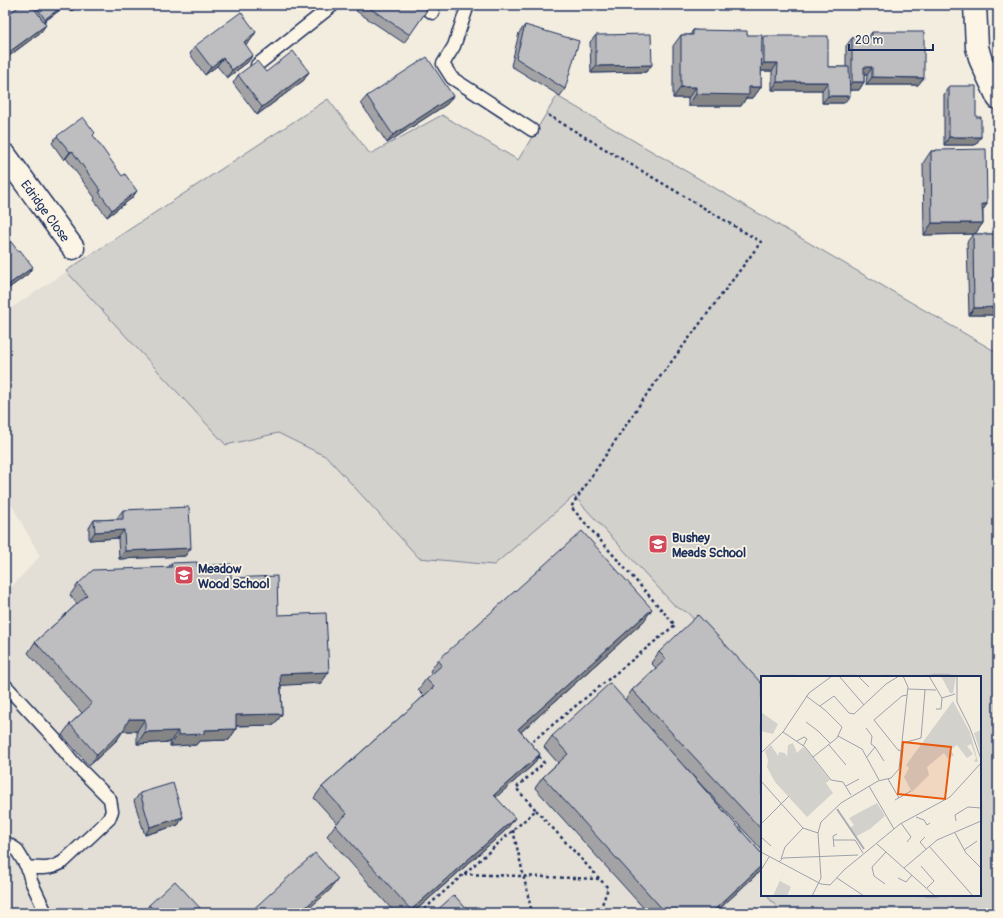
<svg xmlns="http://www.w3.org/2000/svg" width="1003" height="918" viewBox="0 0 1003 918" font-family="Pangolin,sans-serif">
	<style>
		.built { fill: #e3dfd6; fill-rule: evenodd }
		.green { fill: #d3d1cc; stroke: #778095 }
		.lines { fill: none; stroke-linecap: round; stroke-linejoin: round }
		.service-casing { stroke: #1b2f5e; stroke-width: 15 }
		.minor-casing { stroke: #1b2f5e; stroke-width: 25 }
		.path { stroke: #1b2f5e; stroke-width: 2.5; stroke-dasharray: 3 3; stroke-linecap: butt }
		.service { stroke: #fcf5e5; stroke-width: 12 }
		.minor { stroke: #fcf5e5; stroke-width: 22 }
		.wall { fill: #a3a3a5; stroke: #1b2f5e }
		.shaded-wall { fill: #858586; stroke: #1b2f5e }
		.building { fill: #bebec0; stroke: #1b2f5e }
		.labels { text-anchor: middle; stroke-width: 3.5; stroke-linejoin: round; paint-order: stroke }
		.street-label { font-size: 13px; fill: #1b2f5e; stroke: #fcf5e5 }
		.poi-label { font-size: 13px; font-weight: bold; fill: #1b2f5e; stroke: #fcf5e5; text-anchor: start }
		.inset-river { fill: none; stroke: #a9acb3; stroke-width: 2 }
		.inset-road { fill: none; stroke: #9da1ac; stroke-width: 1 }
		.view { fill: #e8590c; fill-opacity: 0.15; stroke: #e8590c; stroke-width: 2 }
		.inset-edge { fill: none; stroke: #1b2f5e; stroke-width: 2 }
	</style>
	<rect width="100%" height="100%" fill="#f3ede0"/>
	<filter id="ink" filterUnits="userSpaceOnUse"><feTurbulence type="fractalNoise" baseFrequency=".025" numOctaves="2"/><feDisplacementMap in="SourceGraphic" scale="8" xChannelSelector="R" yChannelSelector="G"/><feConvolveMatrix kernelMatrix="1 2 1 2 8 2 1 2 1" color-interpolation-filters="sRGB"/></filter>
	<g filter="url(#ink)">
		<path class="built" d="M557,96l441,257v560h-989l-4,-5v-314l35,-38 -35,-63v-181l323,-213 42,55 72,-39 76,45zM762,677h218v218h-218z"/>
		<path class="green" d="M557,96l441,257v560h-216l-14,-16 2,-2h210v-218h-218v17l-74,-81 -13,-7 -101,-110 -80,69 -75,-7 -92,-101 -49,-24 -52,12 -160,-174 262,-172 42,55 72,-39 76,45z"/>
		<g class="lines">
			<defs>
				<path id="service" d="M421,5l12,8
					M468,5l-14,41 -11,18 9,14 80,52
					M257,65l76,-60
					M5,685l49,53 20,25 36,36 2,12 -3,8 -46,43c-13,8 -21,6 -36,5
					M5,842l11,7 11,18 4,14 15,32"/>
				<g id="minor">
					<path d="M975,5l2,42 4,14 17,37"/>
					<path id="s1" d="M5,155l68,93"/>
				</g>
			</defs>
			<use href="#service" class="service-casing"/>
			<use href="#minor" class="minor-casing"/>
			<path class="path" d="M530,745l-1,-1 146,-119 -104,-118 71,-106 119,-159 -213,-127
				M536,810l72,78 -9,25
				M513,830l19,83
				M464,874l136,5
				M420,913l116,-103 -20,-22 28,-25 -7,-9"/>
			<use href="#service" class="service"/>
			<use href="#minor" class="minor"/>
		</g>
		<path class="wall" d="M21,5h41l1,1 -3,4 -16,12 -3,10 -36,27v-42z
			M65,5h15l-10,7z
			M361,5h59l7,5 -23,33 -48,-32z
			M525,25l40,64 -5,7 -49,-30 8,-33z
			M693,30l54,5 15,4 2,-3 64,31h18v-21l6,-8h16l4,-6 46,53h-52l1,-10h-3v7l-5,8h-9l-6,13h-22v-13h-50v-19h-11v16l-8,11h-7l-5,8h-53v-8h-15v-52l8,-11h9z
			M596,35l50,37 -55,1 -1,-31z
			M251,40l-6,5 3,17 -21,16 -10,-12 -12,9 -15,-21 5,-8z
			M266,72l38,8 -47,35 -24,-32 5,-8z
			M949,86l27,31 5,20 -6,8h-31v-51z
			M367,96h86l-6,8 -60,39 -26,-40z
			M57,136h36l39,62 -25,19 -13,-17 1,-2 -29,-40 -2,2 -12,-17z
			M936,150l51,54 -4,6v13l-8,11 -51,1 -1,-72 8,-12h4z
			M5,234l23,40 -23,17z
			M973,234h25v81h-29l-2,-73z
			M123,510l68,38 -6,8 -66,3 -1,-21 -29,2v-12l5,-8 23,-1v-1z
			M171,563l26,3 34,12 47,37 51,57 -8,11 -40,2 1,29 -8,11 -38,1v3l-7,11 -30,1 -3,4 -26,1v-4l-33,2v-13h-14l-6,9 -28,26 -27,-31 8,-11 12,-11 -54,-60 7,-11 42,-38 -7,-9 8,-11 91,-17z
			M644,621l-123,111 19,22 -7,11 -37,32 11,32 -94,84h-18l-68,-77 8,-11 2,-2 -23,-25 8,-11 102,-91 -6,-6 8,-11 6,-5 -2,-3 8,-11z
			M659,652l103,32v166l-94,-101 94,105v14l-2,3 -45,42h-67l-113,-125 8,-11 15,-14 -14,-16 8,-11 73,-36 7,-10 24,-22 -5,-5z
			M140,793l43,24 -5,8 -33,10 -11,-34z
			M149,905l52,4 -3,4h-54z"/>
		<path class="shaded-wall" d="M75,5h5l-10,7z
			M63,6l-3,4 -18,13 3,-4z
			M46,25l-5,7 -36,27v-4z
			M256,32l-5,8 -13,10 6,-8z
			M253,55l-5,7 -21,16 5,-8z
			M223,58l-6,8 -12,9 6,-8z
			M764,63h14l-6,8h-14z
			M652,65l-6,7 -55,1 5,-7z
			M864,67h8l-5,8h-8z
			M309,72l-5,8 -47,35 5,-8z
			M872,77l52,1 -6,7h-52z
			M777,82h51l-6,8h-50z
			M852,82h12l-5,8h-13z
			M681,87h15l-8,11h-15z
			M749,87h12l-8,11h-7l-5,8h-53l8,-12z
			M453,96l-6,8 -60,39 6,-8z
			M828,96h22l-6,7h-22z
			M949,137h32l-6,8h-31z
			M72,151l-6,7 -2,2 6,-8z
			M137,191l-5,7 -25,19 5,-7z
			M982,204h5l-8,11z
			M932,223h51l-8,11 -51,1z
			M33,267l-5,7 -23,17v-2l3,-4z
			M998,307v8h-29l5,-7z
			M124,530l-6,8 -29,2 6,-8z
			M191,548l-6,8 -66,3 6,-8z
			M652,609l-8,12 -133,120 7,-12z
			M329,672l-8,11 -49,3 8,-12z
			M282,714l-8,11 -46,1 8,-11z
			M129,719h16l-8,12h-14l-6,9 -28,26 8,-11z
			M236,729l-7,11 -30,1 -3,4 -26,1 8,-11 26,-5z
			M178,731l-8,11 -33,2 8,-12z
			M540,754l-7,11 -47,41 8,-11z
			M183,817l-5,8 -33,10 5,-8z
			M515,818l-8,11 -94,84h-4l2,-3z
			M762,865v3l-2,3 -45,42h-4z
			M338,879l-8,11 -26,23h-5z"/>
		<path class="building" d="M21,5h11l14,20 -41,30v-38z
			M35,5h27l1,1 -18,13z
			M365,5h55l7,5 -17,25z
			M241,12l15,20 -12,10 9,13 -21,15 -9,-12 -12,9 -16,-21z
			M525,25l54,16 -14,48 -49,-31z
			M693,30l54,1v4h15l-1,52h-12v8l-53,-1v-7h-15v-52h12z
			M872,32h52v46l-52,-1v-10h-8v15h-12v-44h20z
			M651,34l1,31 -56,1v-31z
			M764,36h64v31h21l1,29h-22v-14h-51l1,-19h-14z
			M293,51l16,21 -47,35 -24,-32 19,-14 9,11z
			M427,57l26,39 -60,39 -26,-39z
			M949,86h27v31h5v20h-32z
			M83,117l12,16 -2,2 29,41 3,-2 12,17 -25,19 -13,-18 2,-1 -29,-40 -2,1 -13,-16z
			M986,149l1,55h-5l1,19h-51l-1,-72h5v-1z
			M5,234l13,17 2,-1 13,17 -25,18 -3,-3z
			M973,234h25v73l-24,1z
			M189,507l2,41 -66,3 -1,-21 -29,2 -1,-12 29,-1v-9z
			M582,531l70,78 -134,120 22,25 -46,41 21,23 -104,92 -76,-85 12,-11 -25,-27 112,-100 -8,-8 16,-14 -4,-5z
			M197,562v4l34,-2v14l46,-2 1,39 48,-2 3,59 -49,2 2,40 -46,1v14l-32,1v4l-26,1v-4l-33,1v-13h-16l-5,10 -27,26 -27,-31 22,-20 -57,-62 52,-47 -9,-11 15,-14 79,-3 -1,-4z
			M698,615l64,69v146l-130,-140 34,-31 -7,-7z
			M610,683l152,171v11l-51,48h-45l-123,-136 25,-23 -16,-18z
			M173,783l10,34 -33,10 -10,-34z
			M315,853l23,26 -39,34h-50z
			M175,881l26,28 -4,4h-40l-8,-8z
			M454,895l16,18h-36z"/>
	</g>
	<defs>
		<symbol id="school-square" viewBox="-11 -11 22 22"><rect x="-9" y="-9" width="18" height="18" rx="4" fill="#d1495b" stroke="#fcf5e5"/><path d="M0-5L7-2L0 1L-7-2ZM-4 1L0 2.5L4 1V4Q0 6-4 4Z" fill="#fff"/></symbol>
	</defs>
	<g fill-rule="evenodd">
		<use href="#school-square" x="647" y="533" width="22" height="22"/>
		<use href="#school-square" x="173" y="564" width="22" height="22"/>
	</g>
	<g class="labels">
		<g class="street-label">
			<text dy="5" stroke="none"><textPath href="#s1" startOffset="69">Edridge Close</textPath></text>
		</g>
		<g class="poi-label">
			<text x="672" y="542">Bushey<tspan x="672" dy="15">Meads School</tspan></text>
			<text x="198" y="573">Meadow<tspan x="198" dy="15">Wood School</tspan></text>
		</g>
	</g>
	<g transform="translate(761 676)">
		<rect width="220" height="220" fill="#f3ede0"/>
		<path d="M180,0h15l-3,17h-3zM192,25l17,31 8,30h-4l2,-4 -5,-14 -4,2 6,8 -6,4 -10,-13 -7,5 4,5 -6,4 -4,-6 -17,14 2,8 -17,17 -8,-15 5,-9 -3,-3zM0,36l17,12 -5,10 -12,-3zM220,54v24l-7,-21zM32,67l4,10 6,-6 3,2 24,31 -4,3 7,10 -26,24 -32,-35 -8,-15 1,-7 -3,-9 6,-6 7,11 1,-4 6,1 2,4 1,-12zM116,127l8,13 -15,13 -15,8 -5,-9 4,-3 -5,-7zM25,191l-6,14 11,6 -4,9h-14z" fill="#d3d1cc"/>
		<path class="inset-river" d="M76,133l27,40"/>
		<path class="inset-road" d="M78,0l25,29M97,0l11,11M168,0l13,22 -1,11h-5M196,0v26l13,26 11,31M147,13l28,1M45,20l19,14 17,17 -5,11 -24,19M181,22l13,-4M59,30l14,-10 15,17 5,1 32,-30 13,-8M45,46l12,9 12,12M105,52l6,8 -1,8 4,3 -8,10M22,56l22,15 26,33 12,2 8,13M77,60l24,13 17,31M36,65l7,-4 3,2 -4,7M142,67l18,-5 4,-48M68,69l17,20M114,71l9,14M141,75l-4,-1 -24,-30 28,-24 5,-1M0,77l22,-21 26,-39 23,-17M127,103l11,19M0,105l42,47 15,5 3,45 -9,18M85,110l13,-7M108,110l25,43M134,124l16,-9M155,141l8,3 3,5 3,-2M195,145l-1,-6 13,-8 13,1M140,147l10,14 -4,5M0,148l28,-28M57,157l3,-11 20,-19 37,-22 13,-3 8,-9 9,-82 -5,-11M194,157l11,20 15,15M0,161l10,9M164,161l-5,5 6,7M72,164h22l8,13M116,168l58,52M168,170l44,50M73,171l-1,-11 4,-2M203,174l13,-9M0,176l60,32 9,1 14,-15 56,-46 50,-27 31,-34M20,183l4,-12 18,-19M18,186l4,-4 75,-3M160,190l13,15 -7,7M143,192l33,-28 44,-19M0,194l8,-13M76,202l27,18M137,202l8,4 6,-7M124,208l-11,-8 -2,-9 14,-15"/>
		<path class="view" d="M142,66l48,5 -6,52 -47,-5z"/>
		<rect width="220" height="220" class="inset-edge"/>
	</g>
	<rect width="1003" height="918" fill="none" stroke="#fcf5e5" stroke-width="20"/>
	<rect x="10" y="10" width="983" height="898" fill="none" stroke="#1b2f5e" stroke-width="1.5" filter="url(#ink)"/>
	<path d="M849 44v6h84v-6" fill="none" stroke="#1b2f5e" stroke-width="2"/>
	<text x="855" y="44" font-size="12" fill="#1b2f5e" stroke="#fcf5e5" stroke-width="3" paint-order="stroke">20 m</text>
</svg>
